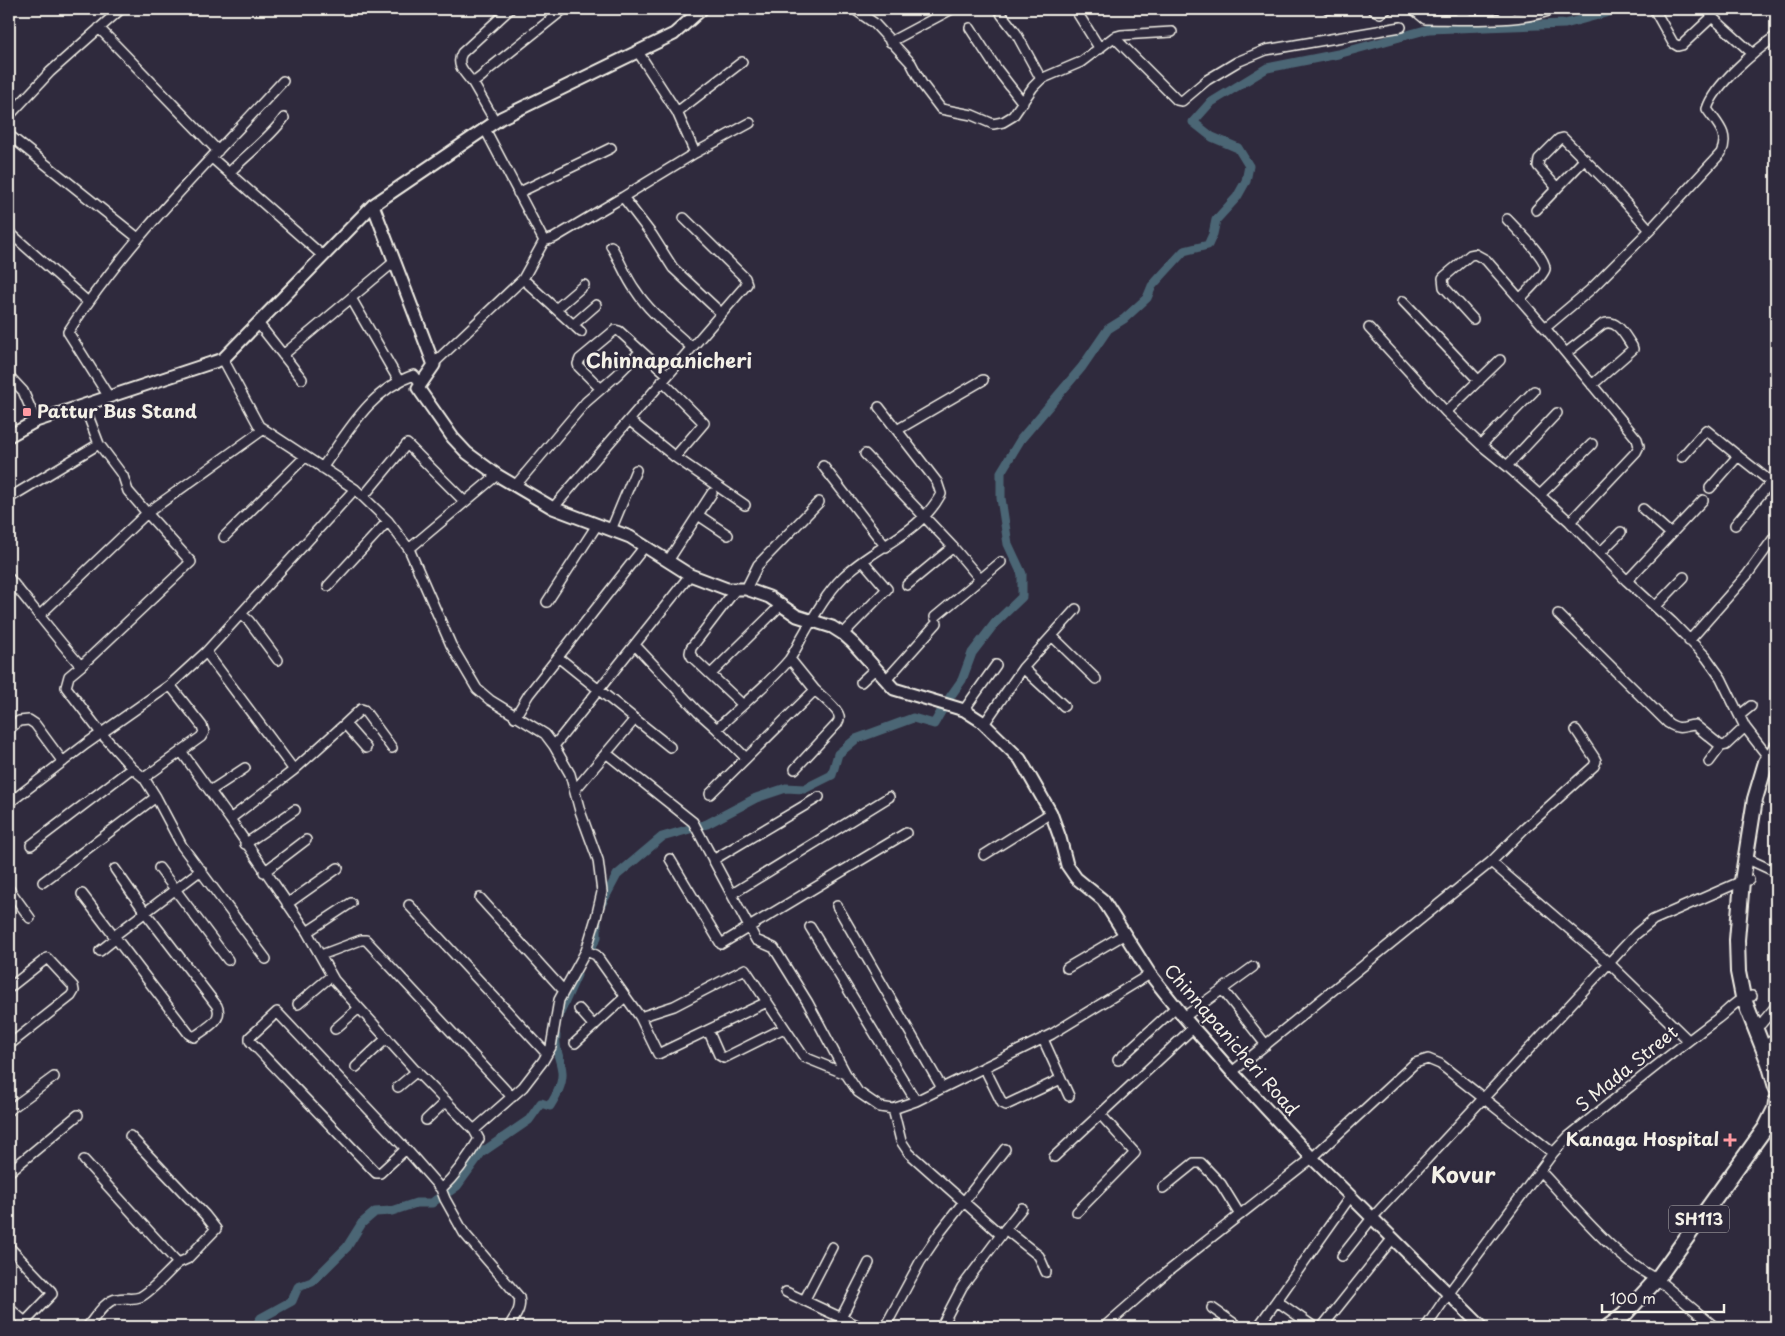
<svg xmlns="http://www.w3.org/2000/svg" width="1785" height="1336" viewBox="0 0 1785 1336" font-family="'Playpen Sans',sans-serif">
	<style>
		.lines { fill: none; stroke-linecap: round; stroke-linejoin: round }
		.canal { stroke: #4c6675; stroke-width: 9 }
		.minor-casing { stroke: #f4f1e8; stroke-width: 12 }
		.tertiary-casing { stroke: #f4f1e8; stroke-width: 15 }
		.primary-casing { stroke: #f4f1e8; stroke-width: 18 }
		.minor { stroke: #2f2a3d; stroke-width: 9 }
		.tertiary { stroke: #2f2a3d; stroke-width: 11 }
		.primary { stroke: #2f2a3d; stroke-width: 14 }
		.poi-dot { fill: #ff9aa2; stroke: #2f2a3d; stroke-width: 2 }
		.labels { text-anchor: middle; stroke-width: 4.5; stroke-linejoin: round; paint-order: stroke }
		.shield { fill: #2f2a3d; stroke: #b9b5b5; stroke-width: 1 }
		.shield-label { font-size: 16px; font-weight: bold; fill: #f4f1e8 }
		.poi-label { font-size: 18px; font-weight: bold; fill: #f4f1e8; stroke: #2f2a3d; text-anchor: start }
		.street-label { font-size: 18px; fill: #f4f1e8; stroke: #2f2a3d }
		.quarter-label { font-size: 20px; font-weight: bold; fill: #f4f1e8; stroke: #2f2a3d }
		.district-label { font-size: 22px; font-weight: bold; fill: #f4f1e8; stroke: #2f2a3d }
	</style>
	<rect width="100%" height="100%" fill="#2f2a3d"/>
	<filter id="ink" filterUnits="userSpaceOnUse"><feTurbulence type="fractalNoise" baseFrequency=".02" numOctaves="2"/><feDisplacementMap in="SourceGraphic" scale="10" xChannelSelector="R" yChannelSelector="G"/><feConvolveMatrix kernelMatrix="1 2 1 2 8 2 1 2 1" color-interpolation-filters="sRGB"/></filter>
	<g filter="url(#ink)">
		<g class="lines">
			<path class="canal" d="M950,697l12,-17 10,-27 23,-30 27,-26v-23l-14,-30 -7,-46v-26l20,-33 61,-72 26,-38 16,-10 23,-21 5,-12 32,-35 24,-6 5,-11 3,-14 21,-23 9,-16 3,-15 -11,-18 -26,-11 -19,-15 17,-19 57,-35 71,-14 91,-25 136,-5 55,-15
				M601,905l16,-30 45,-38 45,-13 49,-26 30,-10 18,1 28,-14 6,-21 18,-15 57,-21 21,6 8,-14
				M592,946l5,-9v-18
				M559,1015l18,-40
				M450,1191l7,-5 24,-33 48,-33 12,-17 9,3c6,-10 13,-22 12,-34 -1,-13 -8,-23 -6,-36
				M255,1327l6,-9 31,-17 6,-14 14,-5 35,-35 15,-24 13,-11 17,-1 24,-8h16l5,-4"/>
			<defs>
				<path id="minor" d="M854,9l20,14 37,40 11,21 19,25 31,6 21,9 10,-2 10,-6 20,-29 8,-8 40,-17 33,-25 7,-2 51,-3
					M999,9l3,6 14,18 25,46
					M1075,9l25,40
					M1328,9h2
					M1372,9l8,4 7,-4
					M1413,9l12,10c33,0 99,4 128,-10
					M1457,9l10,9
					M1502,9l9,9
					M1654,9l19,34 5,3 4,-1 30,-28 41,37
					M99,28l119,123
					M970,28l26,40 27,35
					M1114,37l63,63 5,1 25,-21 30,-18 29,-12 135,-23
					M890,42l62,-33
					M638,52l39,60 18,41
					M473,83c-8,-10 -18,-18 -11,-30l48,-44
					M677,112l65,-50
					M9,116l41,-44 71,-63
					M495,121l-22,-38 9,-7 7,-7 75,-60
					M485,129l59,112 10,-3 69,-41
					M9,135l129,103
					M212,158l111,98
					M229,173c18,-19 40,-34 55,-55
					M1557,188l-19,-22 1,-7 20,-20 4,-1 43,43 44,49
					M518,193l93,-45
					M1536,210l49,-51
					M1507,219c8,9 40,39 38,50 -2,8 -19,23 -25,30
					M9,232l79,70
					M611,246c9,14 15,32 25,45 14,22 37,39 55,56
					M523,279l58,53
					M351,298l48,83
					M1403,301l76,80
					M556,309l28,-24
					M721,313l-48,-45 -21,-33 -29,-38 72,-44 55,-30
					M1473,319l-29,-32 -1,-9 2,-2 25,-21 5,-1 11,6 59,68 45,-38 60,-60 71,-77c9,-19 -4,-29 -14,-44 7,-24 48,-58 69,-73
					M258,323l44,56
					M573,325l23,-20
					M1369,328l77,84
					M1545,328l92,111 2,7 -3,6 -66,70
					M1566,353l37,-29c14,-6 22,12 29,22l1,3 -41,36
					M283,355l111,-93
					M223,359l36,67 96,63 33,32 21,28 42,96 26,44 13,11 55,34 9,12 16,28 10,37 18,49 4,32 -6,26 -10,33 10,4 44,62 34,-11 71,-37 59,88 42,17 12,18 22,15 13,2 23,-8 136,-67 98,-60
					M1500,360l-54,52 35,33 26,21 63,56 57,59 45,41 34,35 15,21 24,49 24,31
					M433,364l90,-85 21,-38
					M9,376l14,15 13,30
					M662,381l42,42 -29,34
					M601,389l-22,-22 -1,-3 2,-5 35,-29 4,1 22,20
					M109,397l-41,-65c60,-93 141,-170 215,-251
					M84,405l15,39
					M629,420l118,-136 -2,-6 -61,-60
					M897,430l86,-50
					M1481,445l53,-54
					M865,454l88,93 27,32
					M1682,457l24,-27 32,26
					M823,466l63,81
					M1507,466l50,-53
					M322,468c26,-36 48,-78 92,-93l7,9
					M515,486l71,-84 31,-27 24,-24 27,24
					M1710,488l28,-32 38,30
					M355,489l-149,163 88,118 -64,49 77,113 27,48 81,90 59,60 5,9c-11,19 -22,35 -38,50
					M1540,495l52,-51
					M363,497l44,-53 58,58
					M9,498l90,-54 24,32 5,15 19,22 -107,102
					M553,508l76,-88 46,37 70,48
					M1643,509l28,25
					M698,515l30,20
					M1735,525l36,-43
					M611,530l25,-60
					M224,537l81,-80
					M409,549l88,-74
					M1600,553l21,-21
					M668,561l44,-68
					M9,578c24,29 47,60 72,88l110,-104 -44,-49 117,-84
					M1627,581l76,-81
					M907,585l46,-38
					M328,586l60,-65
					M736,589l-45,59 -1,5 2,4 50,47
					M746,589l12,-24 61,-63
					M547,602l50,-77
					M1656,606l28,-29
					M241,614l8,7 29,39
					M1558,614l110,109c13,8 14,3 27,2l26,21 5,-1 19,-18
					M935,617l66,-55
					M843,634l44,-45 -24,-28
					M1052,636l44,43
					M1689,641l58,-66 29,-40
					M635,645l63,67 19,17 29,29
					M558,657l77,62 -60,71
					M81,666l-12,10 -3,11 35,46 31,35
					M1023,668l41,38
					M711,674l70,-69
					M886,680l51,-57
					M861,682l14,-13
					M964,710l32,-45
					M1740,715l11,-9
					M515,717l14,-23 116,-148
					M635,719l35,28
					M345,724l16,-15 3,1 28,38
					M984,724l39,-56 53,-59
					M9,729l10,-8 10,-1 6,4 28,38
					M717,729c24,-24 51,-44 72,-69 5,-7 9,-15 13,-23 12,-21 24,-43 41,-60 31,-31 76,-42 98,-83l-4,-12 -58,-75
					M554,746l136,-171
					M181,751l49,68
					M606,753l87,69 63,118 18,8 34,55 38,71
					M1709,762l12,-16
					M795,769l42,-45c2,-3 3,-5 2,-8 -1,-7 -18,-20 -24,-26
					M294,770l51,-46 21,24
					M210,791l35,-23
					M710,794l105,-104 -25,-31
					M156,797l26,49 84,113
					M9,803l77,-59 84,-59
					M245,844l50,-34
					M31,845l101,-77 12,10
					M984,855l67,-42
					M670,859l51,85 185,-111
					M713,860l106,-63
					M1752,861l24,11
					M1491,862l33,-33 70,-63 2,-5 -2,-4 -18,-27
					M159,868l69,92
					M264,872l42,-32
					M43,882l113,-85 -12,-19 57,-41 3,-5 -2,-6 -32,-41 36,-33
					M9,889l21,29
					M82,894l107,140 5,3c10,-8 30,-16 23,-31l-72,-94 -30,-43
					M732,894l157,-97
					M480,898l84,93
					M287,904l51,-36
					M409,905l138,149
					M837,906l105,182
					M810,927l106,174
					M307,932l44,-29
					M100,951l15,-12 -1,-3 87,-66
					M321,955l40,-15h5l146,157
					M1067,968l58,-34
					M9,988l38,-30 26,28 1,5 -3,5 -62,49
					M1222,989l44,56
					M298,1004l33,-28
					M579,1009l15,17
					M277,1012l129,137 -26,24h-4l-126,-132v-4z
					M640,1017l18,37 109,-52
					M1184,1017l69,-50
					M1761,1024l15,-18
					M335,1029l24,-21
					M708,1030l11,25 5,3 60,-30
					M1043,1039l26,57
					M575,1043l50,-46
					M1769,1043l7,-5
					M1118,1060l58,-53
					M356,1067l31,-29
					M984,1067l18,36 4,2 55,-26
					M1232,1072l259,-210 118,101 79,77
					M398,1087l19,-16
					M893,1109l8,32 8,12 92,82 -39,52 -21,40
					M9,1110l45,-33
					M426,1120l20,-19
					M474,1130l49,-43 20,-26 8,-14 8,-47 27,-49
					M130,1136l75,79 11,14 -29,30 -9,4
					M406,1149l35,40 4,10 19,34 55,64c3,13 -5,20 -10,30
					M1054,1157l139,-129
					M84,1160l94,103c-10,9 -27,29 -38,34 -8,3 -14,0 -23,2 -12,1 -22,19 -30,28
					M1540,1171c30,31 78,91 117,108l58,48
					M9,1172l69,-57
					M1163,1188l31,-25h7l20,21 19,31
					M1077,1212l58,-59 -35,-39
					M1005,1229l34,27 7,16
					M1002,1233l20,-25
					M9,1247l42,44 1,3 -27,28
					M1342,1256l30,-38 264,-284 17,-14 89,-39 7,-1
					M786,1292l75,35
					M804,1301l28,-54
					M1277,1301l37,26
					M9,1308l16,14 -4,5
					M1212,1308l27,19
					M841,1318l28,-55
					M885,1327l35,-65 21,-31 64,-82
					M1104,1327l62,-54 146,-115 103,-95 13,-4 12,5 113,89
					M1258,1327l92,-130
					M1322,1327l71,-89
					M1426,1327l23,-34 104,-140 15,-16c49,-40 98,-80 149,-118 11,-8 20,-21 35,-23"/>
				<path id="tertiary" d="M373,205l61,160 -16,23 35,50 14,15 30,22 56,33 77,29 60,38 37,14h19l23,8 28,19 35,11 11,7 10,9 41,46 70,21 17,11 39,38 31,54 9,25 7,27 9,13 27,22 47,74 34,43 48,55 80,86 170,169
					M9,436l27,-15 187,-62 150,-154 128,-87 173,-84 28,-25"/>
				<path id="primary" d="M1776,749l-10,13 -11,37 -13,82 -5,59 1,32 5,25 26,66 7,24
					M1608,1327l16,-12 33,-36 109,-152 9,-18 1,-7"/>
			</defs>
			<use href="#minor" class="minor-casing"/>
			<use href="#tertiary" class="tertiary-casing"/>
			<use href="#primary" class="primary-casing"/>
			<use href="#minor" class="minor"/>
			<use href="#tertiary" class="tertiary"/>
			<use href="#primary" class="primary"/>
		</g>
	</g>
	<g class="poi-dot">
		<rect x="22" y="407" width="10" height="10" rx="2.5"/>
		<path d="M1727.5 1132.5h5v5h5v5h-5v5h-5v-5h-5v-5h5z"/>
	</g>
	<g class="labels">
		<rect class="shield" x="1669" y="1205.5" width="60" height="27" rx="4"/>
		<g class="shield-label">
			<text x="1699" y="1225">SH113</text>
		</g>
		<g class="poi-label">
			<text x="37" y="418">Pattur Bus Stand</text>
			<text x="1719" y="1146" text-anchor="end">Kanaga Hospital</text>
		</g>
		<g class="street-label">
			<text transform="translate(1231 1040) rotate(49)" y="6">Chinnapanicheri Road</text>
			<text transform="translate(1627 1069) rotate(-39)" y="6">S Mada Street</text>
		</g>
		<g class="quarter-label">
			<text x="669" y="368">Chinnapanicheri</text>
		</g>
		<g class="district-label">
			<text x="1463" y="1183">Kovur</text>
		</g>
	</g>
	<rect width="1785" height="1336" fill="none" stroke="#2f2a3d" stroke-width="30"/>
	<rect x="15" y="15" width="1755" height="1306" fill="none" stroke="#f4f1e8" stroke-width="2" filter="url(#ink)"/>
	<path d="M1602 1304v8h122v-8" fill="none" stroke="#f4f1e8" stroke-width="2.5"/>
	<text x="1610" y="1304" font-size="15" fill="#f4f1e8" stroke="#2f2a3d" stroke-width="4" paint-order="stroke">100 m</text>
</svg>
